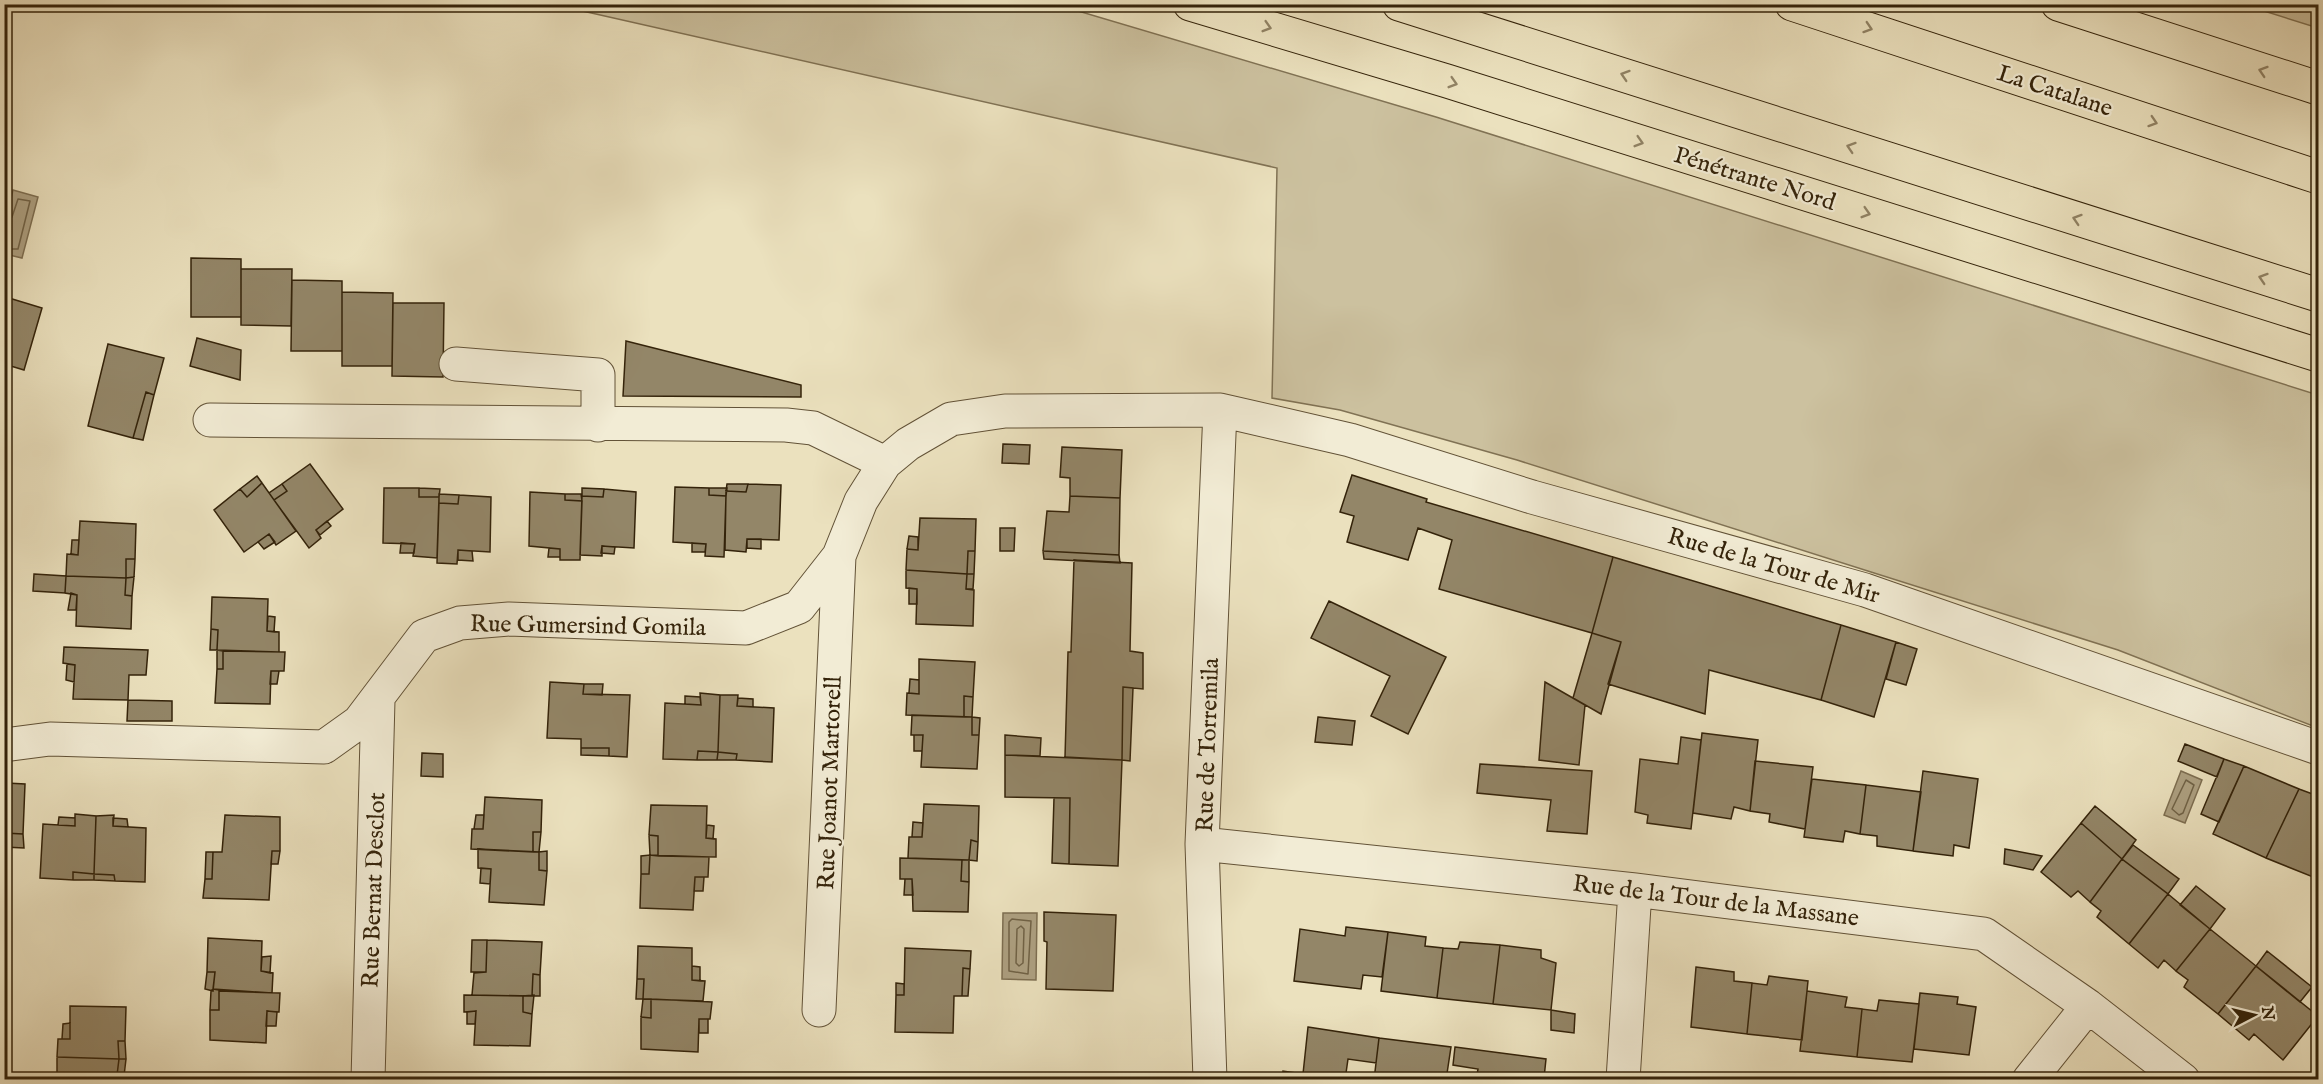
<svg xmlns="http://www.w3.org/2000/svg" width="2323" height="1084" viewBox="0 0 2323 1084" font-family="'IM FELL English',serif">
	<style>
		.green { fill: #ccc19f; stroke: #807254; stroke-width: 1.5 }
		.water { fill: #ada081; stroke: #7d6e51; stroke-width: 1.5 }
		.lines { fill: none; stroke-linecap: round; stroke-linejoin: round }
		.shore { stroke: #706246; stroke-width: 1.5 }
		.building { fill: #938668; stroke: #34230a; stroke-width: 1.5 }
		.minor-casing { stroke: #625237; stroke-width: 35 }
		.highway-casing { stroke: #34230a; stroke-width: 35 }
		.minor { stroke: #f2ecd5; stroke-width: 33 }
		.highway { stroke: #ebe1be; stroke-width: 33 }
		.oneway { stroke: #908264 }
		.labels { text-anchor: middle; stroke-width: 4.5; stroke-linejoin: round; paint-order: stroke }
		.street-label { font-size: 24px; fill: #34230a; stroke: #f2ecd5 }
	</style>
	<rect width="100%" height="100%" fill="#ebe1be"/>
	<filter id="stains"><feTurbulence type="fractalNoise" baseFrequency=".00333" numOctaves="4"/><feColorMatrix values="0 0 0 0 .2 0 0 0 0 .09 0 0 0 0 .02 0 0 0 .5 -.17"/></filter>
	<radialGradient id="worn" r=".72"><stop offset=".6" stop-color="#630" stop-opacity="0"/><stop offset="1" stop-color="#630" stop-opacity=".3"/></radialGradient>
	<path class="green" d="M556,5h502l378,112 882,278v333l-200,-78 -247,-78 -354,-112 -177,-50 -68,-12 5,-230z
		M2245,5h73v23z"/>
	<path class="water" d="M13,190l25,7 -16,61 -17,-4v-30z
		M2181,771l21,9 -17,43 -21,-8z
		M1003,913h34l-1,67 -34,-1z"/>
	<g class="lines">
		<path class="shore" d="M4,220l8,-3 6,-18 12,2 -12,48h-14
			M2186,780l8,5 -11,28 -4,2 -7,-6z
			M1012,919l19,2 -3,53 -19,-3v-49z
			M1021,926l3,3 -1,34 -4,3 -3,-3 1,-34z"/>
	</g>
	<path class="building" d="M191,258l50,1v58h-50z
		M241,269h51l-1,57 -50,-1z
		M292,280l50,1v70h-51z
		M342,292l51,1 -1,73h-50z
		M4,297l5,1 -5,17z
		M9,298l33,10 -18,62 -20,-6v-49z
		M393,303h51l-1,74 -51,-1z
		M197,338l44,12 -1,30 -50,-14z
		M626,341l175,44v12l-178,-1z
		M108,344l56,14 -10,37 -8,-3 -13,46 -45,-12z
		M146,392l8,3 -11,45 -10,-2z
		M1003,444l27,1 -1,19 -27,-1z
		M1062,447l60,3 -2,48 -50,-2v-18l-10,-1z
		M310,464l33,45 -27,21 5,8 -12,10 -35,-48 13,-9 -5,-7z
		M1352,475l75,24 -1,3 187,55 -21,76 -153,-44 13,-49 -34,-12 -10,32 -61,-18 7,-26 -14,-4z
		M257,476l5,7 -15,14 -7,-8z
		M262,483l34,48 -20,14 -7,-11 -25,18 -30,-42 26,-21 7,8z
		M282,484l5,7 -13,9 -5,-7z
		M727,484h21l-2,8 -20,-1z
		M748,484l33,1 -2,55 -32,-1 -1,13 -21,-2 1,-59 20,1z
		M675,487l34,1v7l17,1 -2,61 -19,-1 1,-12 -33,-2z
		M384,488h35v9h20l-2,61 -24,-2 2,-12 -32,-1z
		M419,488l21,1 -1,8h-20z
		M582,488l22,1 -1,8 -21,-1z
		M709,488h18l-1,8 -17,-1z
		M604,489l32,3 -2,56 -32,-2v10l-22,-1 2,-59 21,1z
		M530,492l35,2v6l17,1 -2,59h-20v-11l-31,-3z
		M439,494l20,1 -1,9 -19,-1z
		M565,494h16l1,7 -17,-1z
		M459,495l32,2 -1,55 -32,-2 -1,14 -20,-1 2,-60 19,1z
		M1070,496l50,2 -1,57 -76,-4 4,-40 22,1z
		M920,518l56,1 -1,32h-7l-1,23 -61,-4 1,-21 11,1z
		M80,521l56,3 -1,35h-9v19l-60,-2 1,-22 11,1z
		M327,521l4,5 -11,9 -4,-5z
		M1000,528h15l-1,23h-14z
		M269,534l6,8 -11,7 -6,-7z
		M909,536l9,1v13l-11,-1z
		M747,539h14v10l-14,-1z
		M72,540h7l-1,15 -7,-1z
		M401,543l14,1 -1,9h-14z
		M692,543l14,1 -1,8h-13z
		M602,546l13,1 -1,7 -13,-1z
		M549,548l11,1v8h-12z
		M458,550l14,1 1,10 -15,-1z
		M968,551h7l-1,23h-7z
		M1043,551l76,4 1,8 -76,-4z
		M1613,557l228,68 -20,75 -112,-30 -4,44 -97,-30 13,-42 -29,-9z
		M126,559h9l-1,18 -8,1z
		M1074,560l58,3 -2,88 13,2v36l-20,-2 -1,73 -57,-3 3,-105h3z
		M906,570l61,4 -1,15 8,1 -1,36 -57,-2 1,-35 -11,-1z
		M34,574l32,2 -1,17 -32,-2z
		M967,574h7l-1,15h-7z
		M66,576l60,2 -1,17 7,1 -1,33 -55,-3 1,-31 -12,-2z
		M134,577l-2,19 -7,-1 1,-17z
		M909,588l8,1v15h-8z
		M71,593l6,2 -1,15h-8z
		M212,597l56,2 -1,32 12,1v20l-62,-2 1,-20 -7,-1z
		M1329,601l117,56 -38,77 -37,-18 19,-40 -79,-38z
		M268,616l7,1 -1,15 -7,-1z
		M1841,625l55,17 -22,75 -53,-17z
		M211,629l7,1 -1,20h-7z
		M1592,633l29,9 -20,72 -28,-16z
		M1896,642l21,7 -11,36 -20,-6z
		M64,647l84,3 -2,25h-17l-1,25 -55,-1 2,-34 -12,-2z
		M217,650l6,1v18h-6z
		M223,651l62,1 -1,19h-13l-1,33 -55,-1 2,-34h6z
		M919,659l56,3 -2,35 -9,-1v21l-58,-2 1,-22 12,1z
		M67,664l8,1 -1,17 -8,-2z
		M271,671h8l-2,13h-7z
		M910,679l9,1v14l-10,-1z
		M550,682l34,2 -1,10 47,1 -3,62 -18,-1v-8h-28v-9l-34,-1z
		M1545,682l40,23 -6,60 -40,-5z
		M584,684h19l-1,11 -19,-1z
		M1123,687l10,1 -3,73 -8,-1z
		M700,693l20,2 -2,57 -20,-1 -1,9 -34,-1 2,-56 36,2z
		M720,695h18l-1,11 37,2 -2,54 -36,-2 1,-6 -19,-2z
		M685,696l15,1 1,8 -16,-1z
		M964,696l9,1 -1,20h-8z
		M738,698l15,1v8l-16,-1z
		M128,700l44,1v20h-45z
		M912,715l60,2v18h7l-2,34 -56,-2 2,-32h-12z
		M972,717l8,1 -1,17h-7z
		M1318,717l37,4 -3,24 -37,-3z
		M1702,733l56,7 -8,71 -16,-4 -3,12 -38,-6z
		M914,735h9l-1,16h-8z
		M1005,735l36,3 -1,18 -35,-1z
		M1681,737l20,3 -10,89 -44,-6 1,-8 -13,-3 5,-53 38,5z
		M2185,744l39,15 -7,18 -39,-16z
		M581,748h28v8l-28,-1z
		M698,751l20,1 -1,8h-20z
		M718,752l19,2 -1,6h-19z
		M422,753l21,1v23l-22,-1z
		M1005,755l117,5 -4,106 -49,-2 1,-66 -65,-1z
		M2224,759l20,7 -25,56 -18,-8z
		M1755,761l58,6 -8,62 -36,-7 1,-8 -20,-3z
		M1480,764l112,7 -5,63 -40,-3 4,-31 -74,-7z
		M2244,766l55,23 -33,69 -53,-24z
		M1923,771l55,8 -9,69 -15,-3 -1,11 -40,-5z
		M1812,779l54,6 -6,49 -15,-3 -2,11 -39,-5z
		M6,783l19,1 -2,50 -19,-1z
		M1866,785l55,7 -8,59 -36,-5v-10l-17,-2z
		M2299,789l19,7v83l-52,-21z
		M485,797l57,3 -1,32h-8v20l-62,-3 1,-20h11z
		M1054,798h16l-1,66 -17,-1z
		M924,804l55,2 -1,36 -7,-2 -2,20 -61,-2 1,-21h13z
		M651,805l56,1 -1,32 10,1v18l-58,-1v-20l-9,-1z
		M2095,806l41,34 -14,19 -41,-36z
		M75,814l21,2 -2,58 -21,-2v8l-33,-2 3,-54 32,2z
		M114,815l-1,11 33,2 -1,54 -30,-1 -1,-6 -20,-1 2,-58z
		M225,815l55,2v34h-8l-3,49 -66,-2 2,-19h7l1,-27h9z
		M476,815h8l-1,14h-9z
		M59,817l16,1v8l-17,-1z
		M113,818l14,1 1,8 -15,-1z
		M913,822l10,1 -1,14h-10z
		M2081,823l41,36 -32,43 -12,-11 -7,6 -30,-25z
		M707,825l7,1 -1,13 -7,-1z
		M533,832h8l-2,20h-6z
		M4,833l19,1 1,14 -20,-1z
		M649,835l9,1v20l-8,-1z
		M971,840l7,2 -1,19 -8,-1z
		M2133,845l46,34 -11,15 -46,-35z
		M478,849l61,3v18l8,1 -3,34 -55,-3 2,-33 -13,-1z
		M2005,849l37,7 -9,14 -29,-6z
		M272,851h8l-2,13h-7z
		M547,851v20l-8,-1v-18z
		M206,852h7l-1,27h-7z
		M650,855l59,2 -1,20h-13l-2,33 -53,-2 1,-34h8z
		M650,855l-1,19h-8v-18z
		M900,858l62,2 -1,21 8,1 -1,30 -55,-1 -1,-32h-12z
		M2122,859l46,35 -39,50 -32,-27 4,-6 -11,-9z
		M962,860h7v22l-8,-1z
		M481,868l10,1 -1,15 -10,-1z
		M73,872l21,2v6h-21z
		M94,874l20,1 1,6 -21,-1z
		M695,877h9l-1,14h-9z
		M905,879h7l1,16h-9z
		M2196,886l29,23 -15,20 -30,-24z
		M2168,894l42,35 -34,42 -12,-11 -6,8 -29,-24z
		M1044,912l72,3 -3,76 -67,-2 1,-47 -3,-1z
		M1346,927l42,5 -6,45 -19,-2 -2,14 -67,-8 6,-52 45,7z
		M2210,929l46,37 -38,48 -34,-27 4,-7 -12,-9z
		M1388,932l38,5 -1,9 18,2 -6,50 -56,-7z
		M208,938l54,3 -1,30 12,2 -1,20 -59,-4 2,-17h-8z
		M472,940h15l-1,32h-15z
		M487,940l55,2 -2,33 -7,-1 -1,22 -60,-1 2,-22 12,-1z
		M1460,942l40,3 -7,59 -56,-6 6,-50 15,1z
		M1500,945l41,5v8l15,5 -5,47 -58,-6z
		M638,946l54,2v32l13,1 -2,20 -60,-2 1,-20h-7z
		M905,948l66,3 -1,18 -7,-1 -1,28h-8l-1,37 -58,-1 1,-37h8z
		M2267,951l45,36 -12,15 -44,-36z
		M271,956l-1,17 -9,-2 1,-14z
		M692,966l8,1v14l-8,-1z
		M2256,966l62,50 -35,44 -29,-26 -5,6 -31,-26z
		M1696,967l38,5v9l18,2 -5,51 -56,-7z
		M963,968l7,1 -2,27h-6z
		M207,972h8l-2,19 -8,-2z
		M533,974l7,1v21h-8z
		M1769,976l39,5 -6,59 -55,-6 5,-51 15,2z
		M637,979h7l-1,20h-7z
		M896,983l8,1v11h-8z
		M213,989l6,1v20h-9l1,-19z
		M219,991l61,2 -1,19 -12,-1 -1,32 -56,-3v-30h9z
		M1807,991l40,6 -2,10 17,2 -5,48 -57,-6z
		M1920,993l38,4 -1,7 19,3 -7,48 -55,-6z
		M464,995l59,1v16l9,2 -2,32 -56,-1 2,-34 -12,1z
		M534,995l-2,19 -9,-2v-16z
		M643,999h8v19l-10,-1z
		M651,999l61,3 -2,17h-11l-1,33 -57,-3v-32l10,1z
		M1879,1000l40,4 -7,58 -55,-5 5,-48 15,2z
		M70,1006l56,1 -1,34h-7l1,18 -62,-2 1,-18h12z
		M1551,1010l24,4 -1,19 -23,-3z
		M267,1011l10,1 -1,14h-10z
		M476,1011l-1,13h-8v-12z
		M699,1019h9v14h-9z
		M70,1023v16h-8l1,-15z
		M1308,1027l71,11 -3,25 -28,-4 -3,21h-63l1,-9 20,3z
		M1379,1038l72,9 -5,33h-72z
		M118,1041h7l1,18h-7z
		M1455,1047l91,12 -2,19 -68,2 2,-11 -25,-4z
		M57,1057l62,2 -2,16 7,1v4h-56v-6l-11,-1z
		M119,1059h7l-2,17 -7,-1z
		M60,1073l8,1v6h-8z
		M733,1076l52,2 -52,2z
		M1693,1076l28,4h-28z"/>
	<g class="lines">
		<defs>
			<path id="minor" d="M456,364l142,11v50
				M210,420l576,5 27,3 72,35
				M4,745l46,-6 274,8 35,-25 65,-86 36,-13 49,-4 237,9 53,-21 40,-51 22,-55 24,-38 23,-19 43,-25 54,-8 215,-1 130,30 182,57 333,93 453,158
				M1202,844l433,46 349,44 104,72 95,74
				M819,1010l20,-454
				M368,1080l10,-380
				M1210,1080l-8,-236 18,-434
				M1623,1080l12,-190
				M2029,1080l59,-74"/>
			<path id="highway" d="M1190,4l257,77 871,274
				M1399,4l919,291
				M1792,4l526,173
				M2058,4l260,84"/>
		</defs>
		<use href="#minor" class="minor-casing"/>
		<use href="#highway" class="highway-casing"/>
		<use href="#minor" class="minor"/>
		<use href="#highway" class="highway"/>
	</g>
	<defs><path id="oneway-chevron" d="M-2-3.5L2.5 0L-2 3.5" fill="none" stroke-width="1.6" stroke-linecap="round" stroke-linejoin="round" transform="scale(1.5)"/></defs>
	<g class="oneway">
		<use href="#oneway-chevron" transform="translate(1267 27) rotate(17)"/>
		<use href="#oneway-chevron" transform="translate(1868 28) rotate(18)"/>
		<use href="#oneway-chevron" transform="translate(2263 71) rotate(-162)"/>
		<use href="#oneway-chevron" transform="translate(1625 75) rotate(-162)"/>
		<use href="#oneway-chevron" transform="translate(1453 83) rotate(17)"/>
		<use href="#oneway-chevron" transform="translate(2153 122) rotate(18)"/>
		<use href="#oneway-chevron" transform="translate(1639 142) rotate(17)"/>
		<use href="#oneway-chevron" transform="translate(1851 147) rotate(-162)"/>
		<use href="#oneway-chevron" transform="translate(1866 213) rotate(17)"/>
		<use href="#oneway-chevron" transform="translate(2077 219) rotate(-162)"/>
		<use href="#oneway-chevron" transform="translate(2263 278) rotate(-162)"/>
	</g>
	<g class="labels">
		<g class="street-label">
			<text transform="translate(2055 90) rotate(18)" y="8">La Catalane</text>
			<text transform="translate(1755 178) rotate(17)" y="8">Pénétrante Nord</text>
			<text transform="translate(1774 565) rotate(16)" y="8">Rue de la Tour de Mir</text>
			<text transform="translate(588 625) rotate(1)" y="8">Rue Gumersind Gomila</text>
			<text transform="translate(1207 745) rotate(-88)" y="8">Rue de Torremila</text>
			<text transform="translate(829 783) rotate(-88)" y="8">Rue Joanot Martorell</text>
			<text transform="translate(373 890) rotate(-88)" y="8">Rue Bernat Desclot</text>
			<text transform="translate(1716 900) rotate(7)" y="8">Rue de la Tour de la Massane</text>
		</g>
	</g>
	<rect width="2323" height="1084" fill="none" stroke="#ebe1be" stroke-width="24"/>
	<rect x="6" y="6" width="2311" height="1072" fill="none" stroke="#34230a" stroke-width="3"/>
	<rect x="12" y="12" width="2299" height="1060" fill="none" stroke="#34230a" stroke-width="1.5"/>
	<g transform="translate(2254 1015) rotate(83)" stroke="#f2ecd5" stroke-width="4.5" paint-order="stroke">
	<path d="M0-4.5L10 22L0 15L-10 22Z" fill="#34230a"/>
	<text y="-9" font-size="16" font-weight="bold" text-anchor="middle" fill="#34230a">N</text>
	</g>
	<rect width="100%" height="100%" filter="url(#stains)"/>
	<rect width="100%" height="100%" fill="url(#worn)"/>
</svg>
